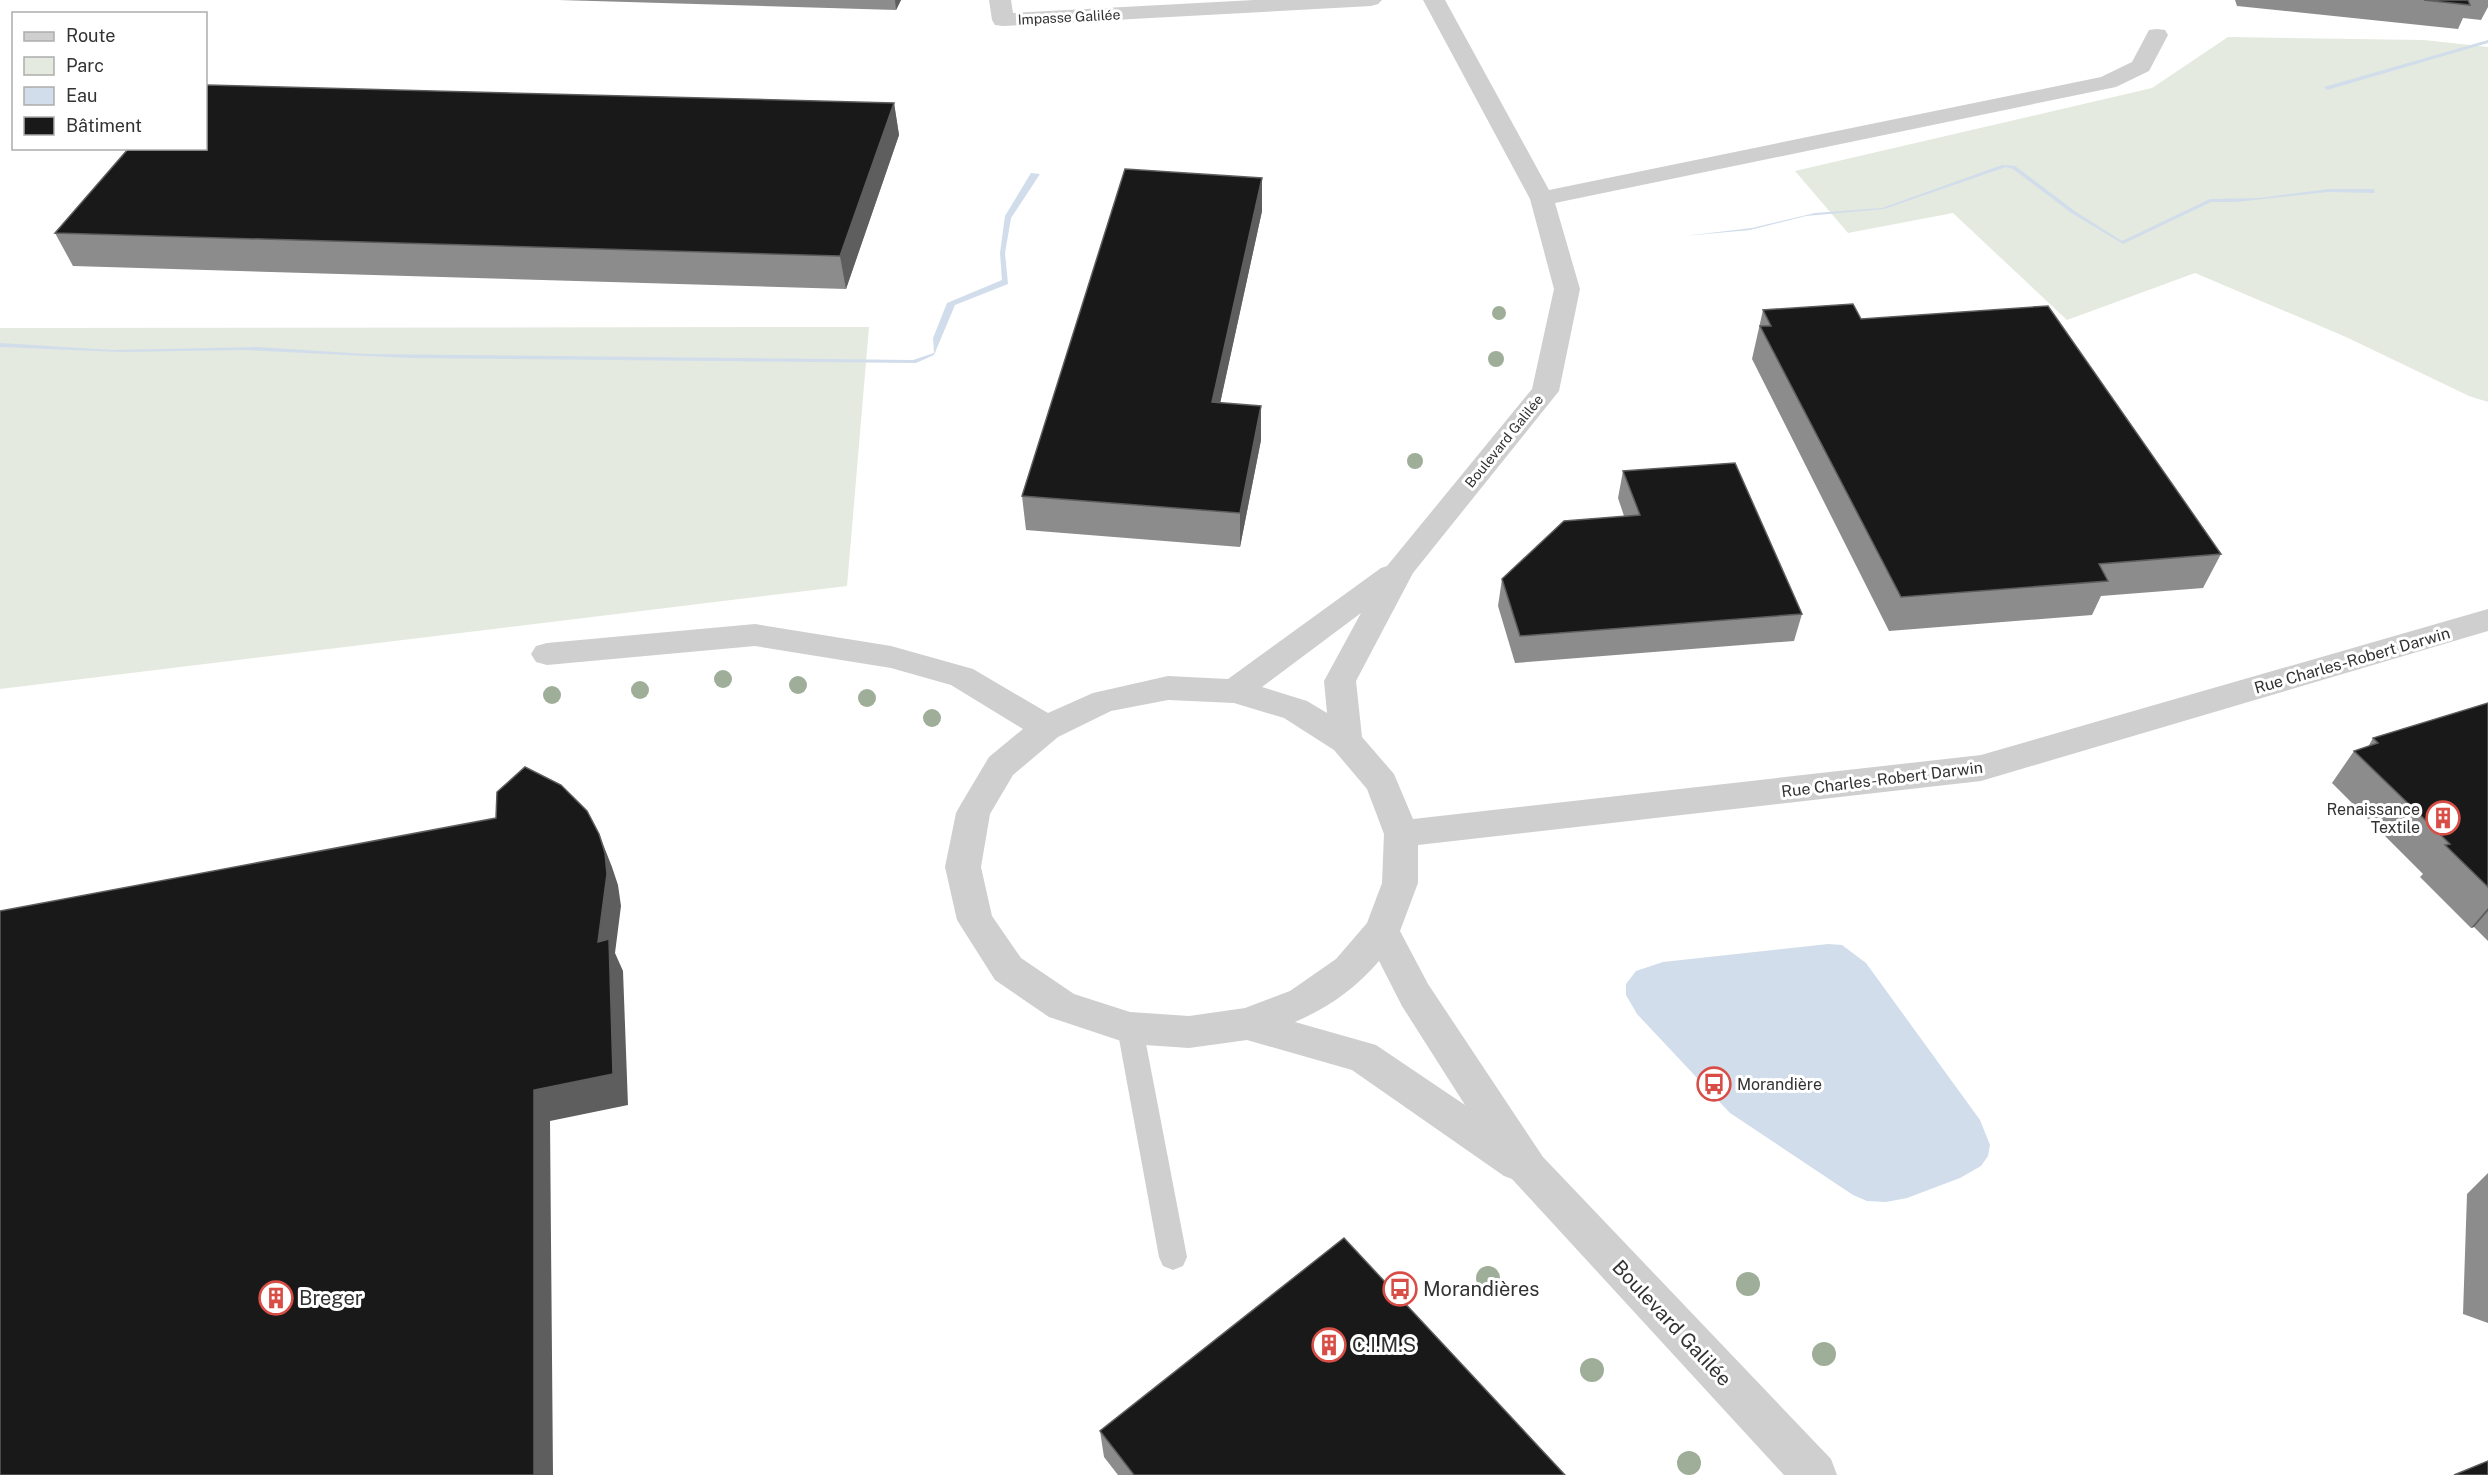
<svg xmlns="http://www.w3.org/2000/svg" width="2488" height="1475" viewBox="0 0 2488 1475" font-family="'Public Sans',sans-serif">
	<style>
		.green { fill: #e4eadf }
		.water { fill: #d1ddeb }
		.lines { fill: none; stroke-linecap: round; stroke-linejoin: round }
		.lane { fill: #cfcfcf; fill-rule: evenodd }
		.street { fill: #cfcfcf; fill-rule: evenodd }
		.tree { fill: #9fae98 }
		.wall { fill: #8c8c8c }
		.shaded-wall { fill: #5e5e5e }
		.building { fill: #191919; stroke: #5e5e5e; stroke-width: 1.5 }
		.labels { text-anchor: middle; stroke-width: 6; stroke-linejoin: round; paint-order: stroke }
		.far-street-label { font-size: 14px; fill: #323232; stroke: #fff }
		.street-label { font-size: 16px; fill: #323232; stroke: #fff }
		.poi-label { font-size: 16px; fill: #323232; stroke: #fff; text-anchor: end }
		.near-poi-label { font-size: 20px; fill: #323232; stroke: #fff; text-anchor: start }
		.near-street-label { font-size: 20px; fill: #323232; stroke: #fff }
	</style>
	<rect width="100%" height="100%" fill="#fff"/>
	<path class="green" d="M2228,37l196,3 64,7v355l-19,-6 -123,-59 -151,-64 -128,47 -114,-107 -105,20 -53,-62 357,-83z
		M869,327l-22,259 -847,103v-361z"/>
	<path class="water" d="M2488,40v3l-161,47 -3,-3z
		M2002,165l13,1 61,46 46,29 88,-42 49,-1 70,-9h45l1,4 -47,-1 -92,10h-25l-88,42 -53,-32 -57,-43 -7,-2 -122,42 -78,7 -56,14 -66,6 68,-8 63,-15 67,-5z
		M1031,173l9,1 -29,44 -6,35 3,31 -53,21 -21,50 -18,8 -506,-5 -164,-8 -125,2 -121,-5v-4l113,7 145,-3 108,7 547,6 21,-7 -1,-15 14,-35 55,-23 -2,-27 5,-37z
		M1828,944l14,1 24,18 114,157 10,25 -2,11 -7,10 -21,12 -53,20 -21,4 -19,-1 -14,-6 -123,-82 -93,-99 -11,-19v-11l10,-13 27,-9z"/>
	<g class="lines">
		<path class="lane" d="M1130,1017l9,3 4,8 44,229 -4,9 -10,4 -10,-4 -4,-9 -42,-229 4,-8z"/>
		<path class="street" d="M989,0h22l2,13 241,-13h128l-4,4 -7,2 -368,20 -8,-1 -3,-5z
			M1423,0h22l104,190 552,-113 31,-15 17,-32 8,-1 8,1 3,5 -19,36 -33,16 -561,116 25,86 -21,102 -146,182 -57,108 6,56 32,37 19,45 568,-64 507,-146v22l-507,150 -563,64v38l-18,48 28,53 115,173 288,302 6,16h-53l-272,-296 -8,-3 -152,-106 -105,-30 -58,8 -59,-4 -81,-27 -54,-37 -38,-60 -12,-53 11,-54 5,-9 28,-47 34,-28 -72,-44 -60,-17 -136,-22 -208,19 -11,-3 -5,-8 5,-8 11,-3 208,-19 136,22 82,23 75,44 45,-20 75,-17 60,3 153,-111 6,-2 145,-177 22,-100 -24,-90zM1361,613l-37,68 3,32 -20,-12 -45,-14zM1168,700l66,3 50,15 50,32 33,39 17,45 -2,49 -15,40 -31,36 -46,32 -45,17 -56,8 -59,-4 -56,-18 -53,-36 -29,-42 -11,-49 9,-53 23,-39 45,-38 53,-26zM1379,961l23,45 63,99 -89,-60 -81,-23c33,-14 61,-34 84,-61z"/>
	</g>
	<g class="tree">
		<circle cx="1499" cy="313" r="7"/>
		<circle cx="1496" cy="359" r="8"/>
		<circle cx="1415" cy="461" r="8"/>
		<circle cx="723" cy="679" r="9"/>
		<circle cx="798" cy="685" r="9"/>
		<circle cx="640" cy="690" r="9"/>
		<circle cx="552" cy="695" r="9"/>
		<circle cx="867" cy="698" r="9"/>
		<circle cx="932" cy="718" r="9"/>
		<circle cx="1488" cy="1278" r="12"/>
		<circle cx="1748" cy="1284" r="12"/>
		<circle cx="1824" cy="1354" r="12"/>
		<circle cx="1592" cy="1370" r="12"/>
		<circle cx="1689" cy="1463" r="12"/>
	</g>
	<path class="wall" d="M559,0h342l-5,10z
		M2235,0h253v7l-7,13 -18,-2 -5,11 -221,-23z
		M894,103l5,32 -53,154 -773,-23 -18,-33z
		M1262,178v33l-42,192 41,3v34l-21,107 -214,-17 -4,-34z
		M1763,310l98,9 360,235 -18,34 -102,8 -9,19 -203,16 -137,-272z
		M1623,471l179,143 -8,27 -279,22 -17,-57 4,-27 122,-63 -6,-18z
		M2488,703v238l-14,-14 -3,1 -51,-51 3,-3 -91,-91 22,-32 14,-4 5,-9z
		M2488,1173v150l-25,-9 4,-120z
		M1100,1431l465,44h-447l-14,-18z"/>
	<path class="shaded-wall" d="M895,0h6l-5,10z
		M894,103l5,32 -53,154 -6,-33z
		M1262,178v33l-49,225 -1,-34z
		M1261,406v34l-21,107v-34z
		M599,834l13,33 6,18 3,21 -6,47 8,18 5,134 -78,16 3,354h-19v-385z
		M2488,908v3l-14,16 -3,1z"/>
	<path class="building" d="M2424,0h44l2,5z
		M206,85l688,18 -54,153 -785,-23 74,-85h77z
		M1125,169l137,9 -50,224 49,4 -21,107 -218,-17z
		M1853,304l8,15 187,-13 173,248 -122,10 9,17 -207,16 -141,-271h11l-8,-16z
		M1735,463l67,151 -282,22 -18,-57 62,-58 76,-6 -17,-44z
		M2488,703v184l-43,-42 5,-1 -96,-93 24,-8 -5,-5z
		M525,767l36,18 26,26 12,23 6,19 2,21 -9,68 11,-3 4,135 -79,16v385h-534v-564l496,-93 1,-26z
		M1344,1238l221,237h-431l-34,-44z
		M2488,1461v14h-34z"/>
	<defs>
		<symbol id="building-ring" viewBox="-11 -11 22 22"><circle r="9.5" fill="#fff" stroke="#d84e46" stroke-width="1.5"/><path d="M-4-6H4V6H1V3H-1V6H-4ZM-2.5-4.3h1.7v1.8h-1.7ZM.8-4.3h1.7v1.8H.8ZM-2.5-1h1.7V.8h-1.7ZM.8-1h1.7V.8H.8Z" fill="#d84e46"/></symbol>
		<symbol id="bus-ring" viewBox="-11 -11 22 22"><circle r="9.5" fill="#fff" stroke="#d84e46" stroke-width="1.5"/><path d="M-5-6H5V4H4V6H2V4H-2V6H-4V4H-5ZM-3.5-4V0h7V-4ZM-3.5 1.2v1.5H-2V1.2ZM2 1.2v1.5H3.5V1.2Z" fill="#d84e46"/></symbol>
	</defs>
	<g fill-rule="evenodd">
		<use href="#building-ring" x="2424" y="799" width="38" height="38"/>
		<use href="#bus-ring" x="1695" y="1065" width="38" height="38"/>
		<use href="#bus-ring" x="1381" y="1270" width="38" height="38"/>
		<use href="#building-ring" x="257" y="1279" width="38" height="38"/>
		<use href="#building-ring" x="1310" y="1326" width="38" height="38"/>
	</g>
	<g class="labels">
		<g class="far-street-label">
			<text transform="translate(1069 17) rotate(-3)" y="5">Impasse Galilée</text>
			<text transform="translate(1504 441) rotate(-51)" y="5">Boulevard Galilée</text>
		</g>
		<g class="street-label">
			<text transform="translate(2352 660) rotate(-16)" y="6">Rue Charles-Robert Darwin</text>
			<text transform="translate(1882 779) rotate(-7)" y="6">Rue Charles-Robert Darwin</text>
		</g>
		<g class="poi-label">
			<text x="2420" y="815">Renaissance<tspan x="2420" dy="18">Textile</tspan></text>
			<text x="1737" y="1090" text-anchor="start">Morandière</text>
		</g>
		<g class="near-poi-label">
			<text x="1423" y="1296">Morandières</text>
			<text x="299" y="1305">Breger</text>
			<text x="1352" y="1352">C.I.M.S</text>
		</g>
		<g class="near-street-label">
			<text transform="translate(1672 1323) rotate(47)" y="7">Boulevard Galilée</text>
		</g>
	</g>
	<rect x="12" y="12" width="195" height="138" fill="#ffffff" stroke="#adadad" stroke-width="1.5"/>
	<rect x="24" y="32" width="30" height="9" fill="#cfcfcf" stroke="#adadad" stroke-width="1.5"/>
	<text x="66" y="42" font-size="18" fill="#323232">Route</text>
	<rect x="24" y="57" width="30" height="18" fill="#e4eadf" stroke="#adadad" stroke-width="1.5"/>
	<text x="66" y="72" font-size="18" fill="#323232">Parc</text>
	<rect x="24" y="87" width="30" height="18" fill="#d1ddeb" stroke="#adadad" stroke-width="1.5"/>
	<text x="66" y="102" font-size="18" fill="#323232">Eau</text>
	<rect x="24" y="117" width="30" height="18" fill="#191919" stroke="#adadad" stroke-width="1.5"/>
	<text x="66" y="132" font-size="18" fill="#323232">Bâtiment</text>
</svg>
